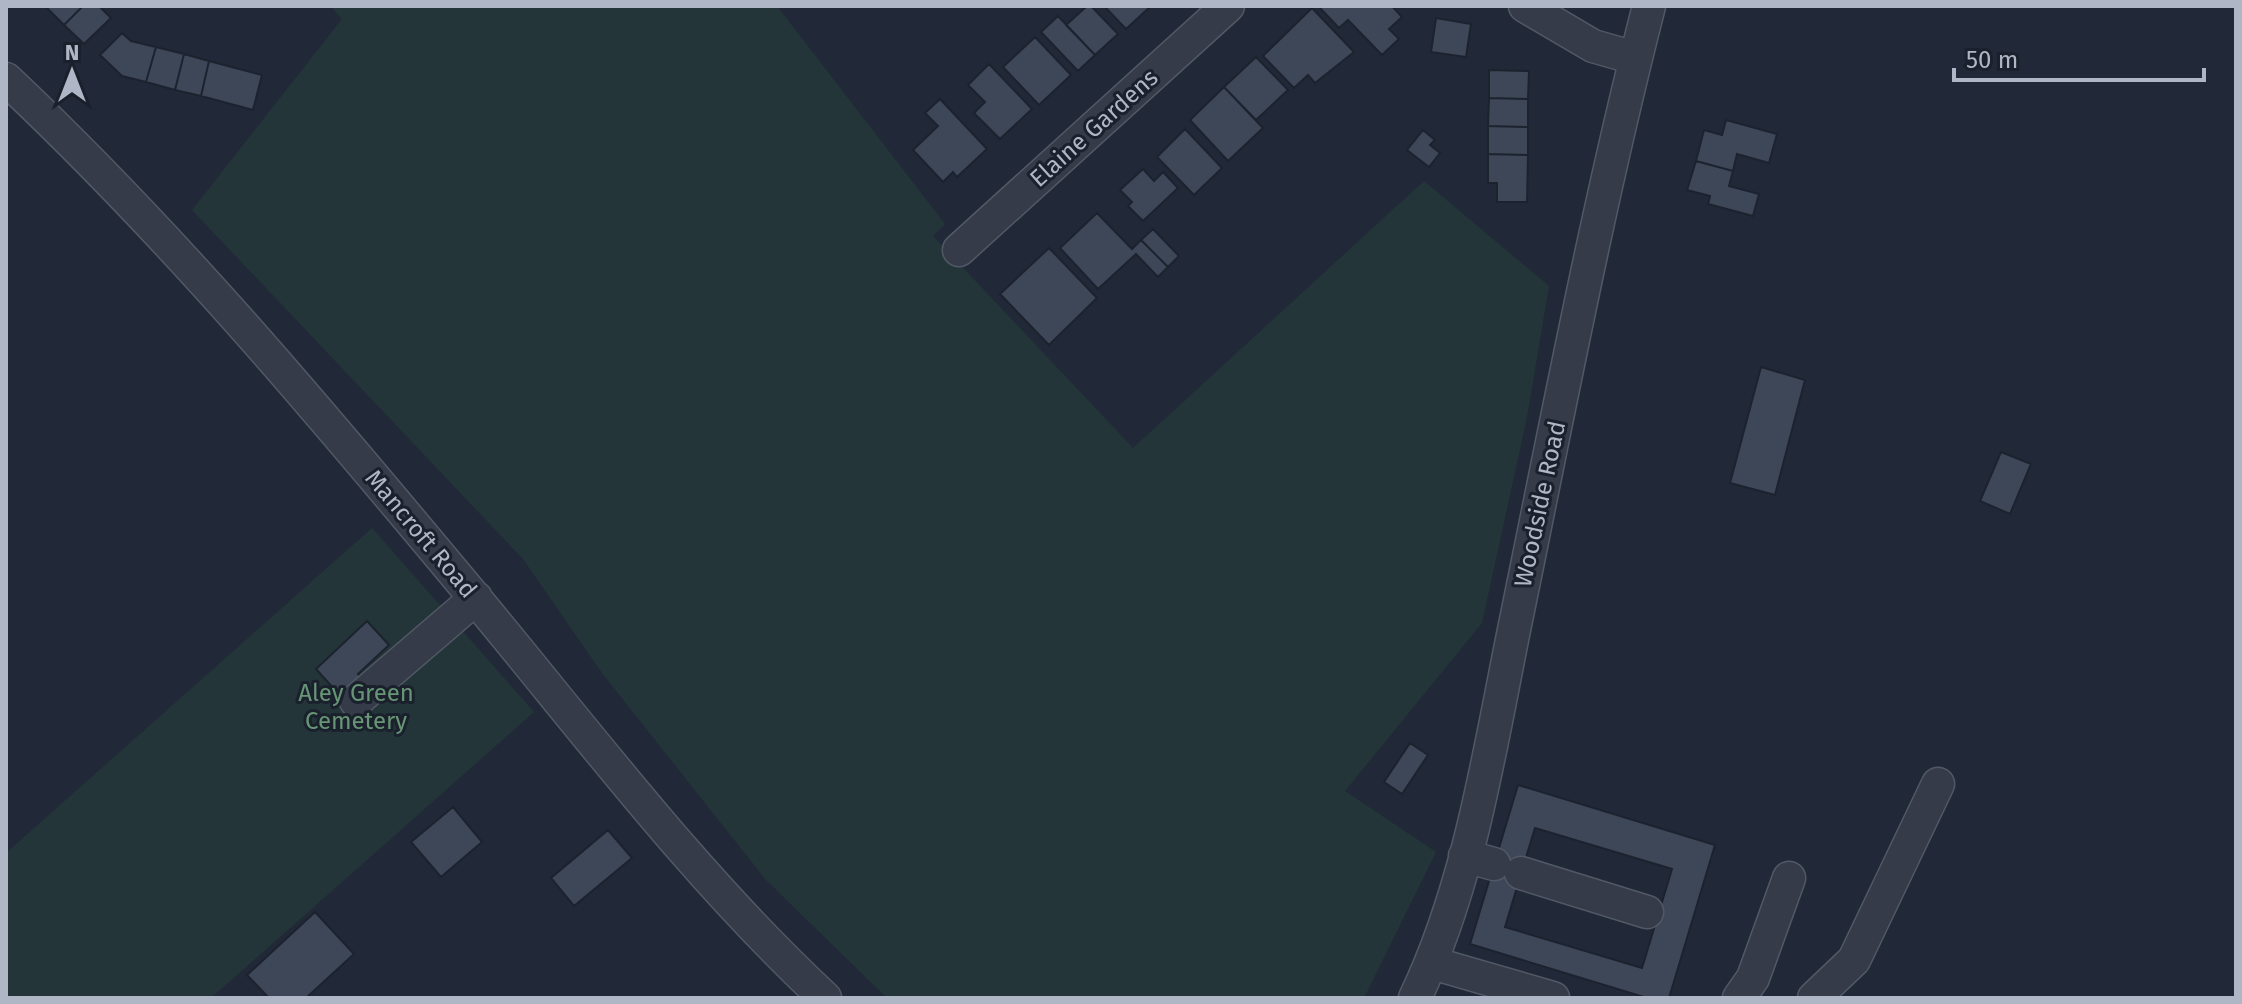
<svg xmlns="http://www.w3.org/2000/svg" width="2242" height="1004" viewBox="0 0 2242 1004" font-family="'Fira Sans',sans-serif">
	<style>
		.green { fill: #233539 }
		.building { fill: #3d4758; stroke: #1c232f; stroke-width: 2; fill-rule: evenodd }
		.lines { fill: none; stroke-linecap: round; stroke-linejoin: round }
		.minor-casing { stroke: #525966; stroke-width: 35 }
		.minor { stroke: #353b49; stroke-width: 32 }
		.labels { text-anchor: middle; stroke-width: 6; stroke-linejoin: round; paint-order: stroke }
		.street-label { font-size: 24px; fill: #afb6c5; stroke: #1a212d }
		.park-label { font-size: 24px; fill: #679575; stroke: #1a212d }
	</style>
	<rect width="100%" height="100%" fill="#212938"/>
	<path class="green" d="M330,6h447l168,218 -12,12 200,212 291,-267 125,105 -22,131 -45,206 -137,168 91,61 -72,146h-477l-121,-118 -164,-207 -79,-114 -331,-349 150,-191z
		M372,528l162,184 -323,286h-205v-145z"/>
	<path class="building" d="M45,6h38l-19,19z
		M83,6h16l12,12 -27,26 -20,-19z
		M1087,6h4l27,28 -23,21 -29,-30z
		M1104,6h47l-25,23z
		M1392,6l10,11 -13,12 10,10 -17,16 -34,-35 -9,8 -20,-21z
		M1312,8l42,44 -39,31 -7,-8 -14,13 -31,-32z
		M1058,16l37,39 -17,16 -37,-39z
		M1436,18l35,6 -5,33 -35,-5z
		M122,33l9,8 25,6 -10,35 -24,-6 -22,-21z
		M1035,37l36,38 -32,30 -36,-38z
		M156,47l28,7 -9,36 -29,-8z
		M184,54l25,7 -8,35 -26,-6z
		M1256,57l32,33 -32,30 -32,-33z
		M209,61l53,14 -9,35 -52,-14z
		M989,64l43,45 -32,30 -26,-26 11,-11 -17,-17z
		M1489,70l40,1 -1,28 -39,-1z
		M1224,87l39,41 -35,33 -38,-41z
		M1489,98l39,1v28l-40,-1z
		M940,99l47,50 -30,28 -4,-5 -10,10 -30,-32 25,-24 -13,-13z
		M1726,120l51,14 -8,29 -32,-9 -4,17 -37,-10 8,-31 18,5z
		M1488,126l40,1v28l-40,-1z
		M1185,129l37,39 -28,27 -37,-38z
		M1423,130l12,10 -5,5 10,8 -11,14 -22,-17z
		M1488,154l40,1 -1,47h-30v-19h-9z
		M1696,161l37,10 -4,15 30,8 -6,22 -45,-12 2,-8 -23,-6z
		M1143,169l11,12 9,-9 15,16 -35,33 -15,-15 4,-4 -12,-12z
		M1097,213l35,36 9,-9 27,27 -10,10 -22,-23 -38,35 -38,-41z
		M1153,229l26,27 -11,11 -27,-27z
		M1049,248l48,50 -48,47 -49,-51z
		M1761,367l44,13 -30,115 -45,-12z
		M2001,452l30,12 -21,50 -30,-13z
		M367,621l22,24 -31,29 7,6 -21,20 -28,-31z
		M1410,743l18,12 -26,39 -18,-12z
		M1518,785l197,60 -46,153h-22l-177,-54zM1535,828l137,41 -30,99 -137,-41z
		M453,807l29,35 -41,35 -30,-35z
		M608,830l24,28 -58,48 -23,-28z
		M315,912l39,42 -48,44h-37l-22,-23z"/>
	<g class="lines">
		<defs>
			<path id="minor" d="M1525,6l68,40 42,12
				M6,79c170,160 320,340 469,519 113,136 220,279 350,400
				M959,250l269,-244
				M356,701l120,-103
				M1465,856l29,8
				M1521,873l126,39
				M1432,963l121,35
				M1415,998c56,-117 75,-252 101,-378 42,-205 81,-411 133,-614
				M1739,998l14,-20 36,-100
				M1814,998l40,-38 84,-176"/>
		</defs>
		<use href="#minor" class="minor-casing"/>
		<use href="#minor" class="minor"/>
	</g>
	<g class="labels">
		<g class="street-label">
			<text transform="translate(1094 128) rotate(-42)" y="8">Elaine Gardens</text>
			<text transform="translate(1540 504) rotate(-78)" y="8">Woodside Road</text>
			<text transform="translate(421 534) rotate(50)" y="8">Mancroft Road</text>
		</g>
		<g class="park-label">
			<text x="356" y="701">Aley Green<tspan x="356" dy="28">Cemetery</tspan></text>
		</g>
	</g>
	<rect width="2242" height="1004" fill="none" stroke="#afb6c5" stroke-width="16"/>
	<g transform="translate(72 72)" stroke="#1a212d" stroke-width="6" paint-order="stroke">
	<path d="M0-6L14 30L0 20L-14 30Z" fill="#afb6c5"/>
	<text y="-12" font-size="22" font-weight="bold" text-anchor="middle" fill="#afb6c5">N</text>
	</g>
	<path d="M1954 68v12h250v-12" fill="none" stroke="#afb6c5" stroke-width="4"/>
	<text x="1966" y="68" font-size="24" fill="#afb6c5" stroke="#1a212d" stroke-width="6" paint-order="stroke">50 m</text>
</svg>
